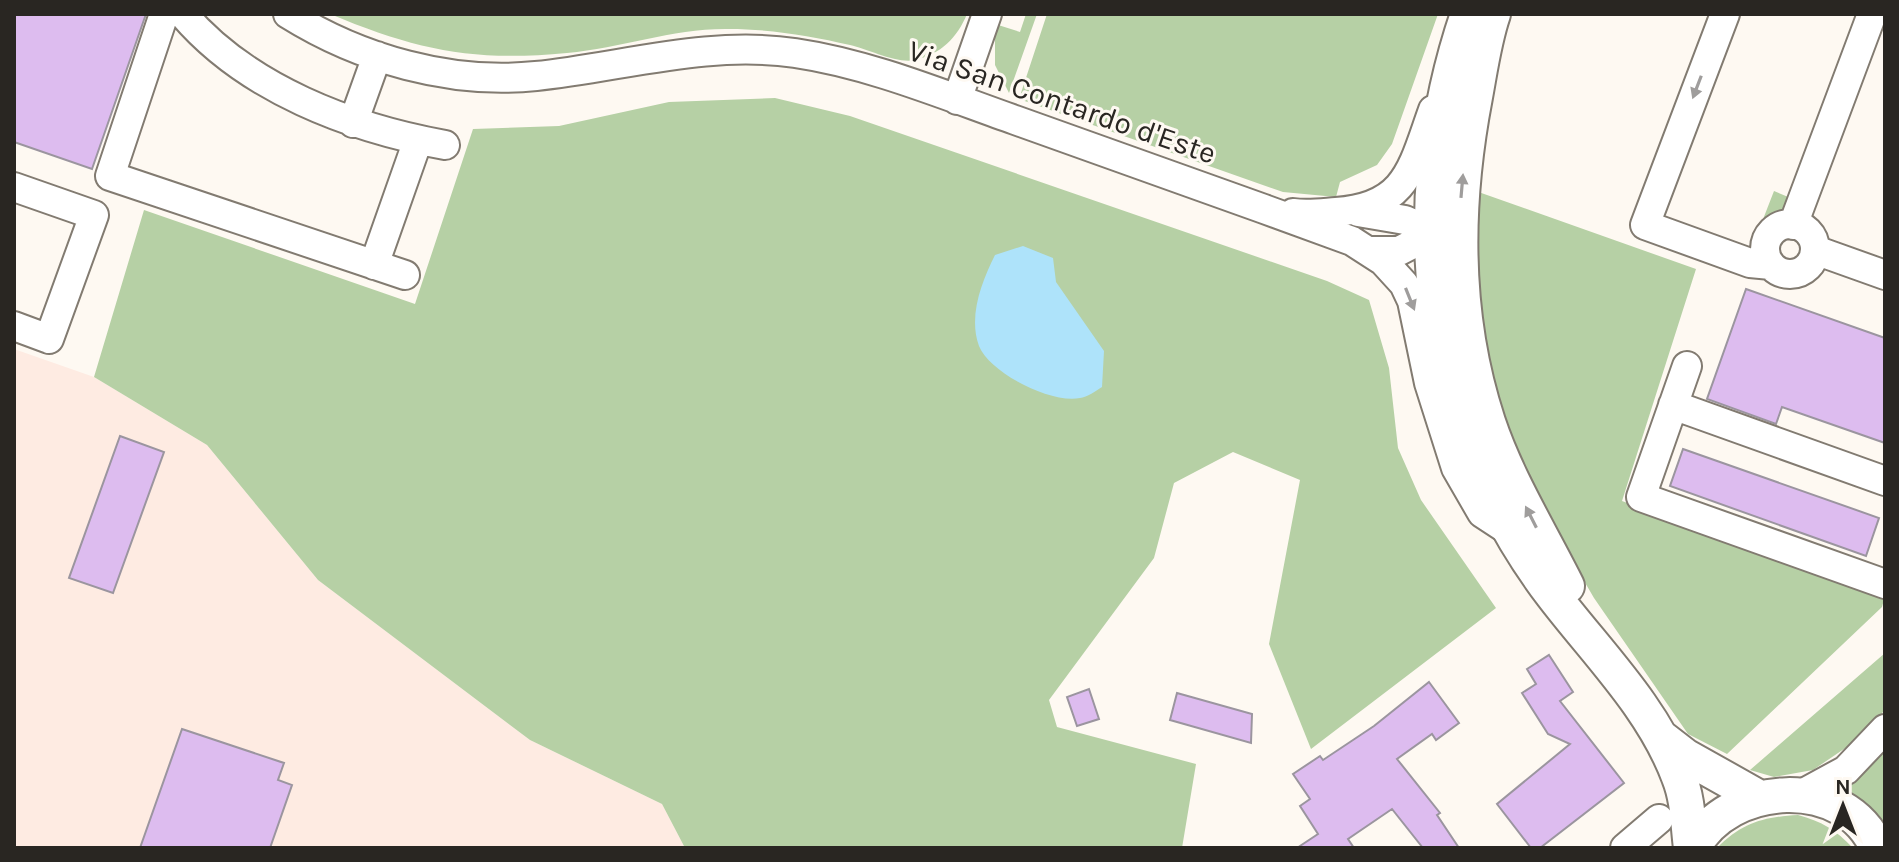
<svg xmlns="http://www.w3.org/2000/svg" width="1899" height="862" viewBox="0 0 1899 862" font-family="Karla,sans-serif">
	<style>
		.education { fill: #feebe2 }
		.green { fill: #b6d0a5 }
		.water { fill: #aee3fa }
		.building { fill: #ddbcef; stroke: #9b959f; stroke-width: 2 }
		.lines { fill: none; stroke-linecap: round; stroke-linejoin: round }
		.minor-casing { stroke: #827b71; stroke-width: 32 }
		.major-casing { stroke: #827b71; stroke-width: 38 }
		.minor { stroke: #fff; stroke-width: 28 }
		.major { stroke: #fff; stroke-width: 34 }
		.oneway { fill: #9f9d9c }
		.labels { text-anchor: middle; stroke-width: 6; stroke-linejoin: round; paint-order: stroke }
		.street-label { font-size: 30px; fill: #292622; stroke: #fef9f2 }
	</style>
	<rect width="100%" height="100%" fill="#fef9f2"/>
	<path class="education" d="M14,349l80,28 113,68 111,135 212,160 132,64 23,44h-671z"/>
	<path class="green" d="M330,14h637c-10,24 -26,40 -52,46 -18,4 -47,-11 -65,-15 -39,-9 -80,-16 -121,-16 -55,-1 -107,19 -162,24 -95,9 -150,-3 -237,-39z
		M1026,14h11l-28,79 -14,-28v-41l25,8z
		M1047,14h391l-46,130 -15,21 -37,17 -4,15 -53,-5 -264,-93z
		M775,98l75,18 477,165 42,19 20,68 9,80 23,52 75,108 -185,141 -42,-105 31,-164 -67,-28 -59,31 -20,75 -105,142 8,27 139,37 -14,84h-497l-23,-44 -132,-64 -212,-160 -111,-135 -113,-68 50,-167 271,94 58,-175 86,-3 110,-24z
		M1470,189l226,80 -74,232 263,95 -3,11 -155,147 -39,-20 -94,-136 -64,-110 -37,-90 -18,-88z
		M1774,191l19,8 -6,14 -27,14z
		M1885,653v56l-16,23 -56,38 -39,7 -24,-7z
		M1885,746v77l-1,8 -51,-43z
		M1798,815c23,6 38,15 55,33h-136c25,-25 46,-31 81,-33z"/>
	<path class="water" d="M1023,246l30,12 3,24 48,69 -2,36c-6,4 -15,10 -22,11 -29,6 -90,-25 -101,-52 -11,-30 3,-65 16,-91z"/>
	<path class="building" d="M14,14h132l-54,155 -78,-27z
		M1746,289l139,49v105l-103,-36 -6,17 -69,-25z
		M120,436l44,16 -51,141 -44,-15z
		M1683,449l196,69 -13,38 -196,-70z
		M1549,655l24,37 -13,9 64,82 -84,65h-9l-34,-44 73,-60 -22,-10 -26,-41 14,-9 -9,-15z
		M1429,682l30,41 -23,17 -4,-6 -35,25 43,54 -3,2 22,33h-36l-31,-39 -44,30 6,9h-57l21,-14 -18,-28 10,-7 -17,-25 27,-18 3,4 51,-34z
		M1089,689l10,30 -22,7 -10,-29z
		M1177,693l75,21 -1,29 -81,-23z
		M182,729l102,34 -6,17 14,5 -22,63h-130z"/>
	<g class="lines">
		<defs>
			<path id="minor" d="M164,14l-54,162 295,99
				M183,14c64,75 168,114 262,131
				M288,14c72,45 163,71 248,62 86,-9 172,-36 259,-23 75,11 149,42 220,67 113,40 225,80 337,121l31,20 21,23 8,17 17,82 27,85 26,45 29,19
				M1725,14l-80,211 105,38 21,2
				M957,100l30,-86
				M353,123l24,-67
				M14,187l80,28 -45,124 -35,-13
				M1358,212l47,8 29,13
				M1293,213c15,2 29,0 43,-1 71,-5 76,-44 97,-102
				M1765 249a25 25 0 1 1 50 0a25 25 0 1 1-50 0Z
				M1793,225l79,-211
				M1815,250l70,25
				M1371,251h28l35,-18
				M374,265l44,-125
				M1687,366l-46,131 244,87
				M1673,405l212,76
				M1800,795l46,-25 39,-41
				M1625,848l34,-29"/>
			<path id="major" d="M1468,14c-67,196 -42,414 84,580 44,58 101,113 127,183 9,22 9,47 12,71
				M1493,14c-9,26 -13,56 -18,83 -21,109 -22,219 13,325 19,57 52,110 79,164
				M1663,739l22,17 73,41
				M1693,848c35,-67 153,-74 184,0"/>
		</defs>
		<use href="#minor" class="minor-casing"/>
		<use href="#major" class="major-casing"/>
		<use href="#minor" class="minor"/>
		<use href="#major" class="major"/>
	</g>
	<defs><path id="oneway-solid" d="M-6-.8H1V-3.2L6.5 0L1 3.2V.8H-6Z" transform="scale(2)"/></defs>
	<g class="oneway">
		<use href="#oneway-solid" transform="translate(1697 87) rotate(111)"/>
		<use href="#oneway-solid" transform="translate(1462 186) rotate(-85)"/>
		<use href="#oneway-solid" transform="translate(1410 299) rotate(68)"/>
		<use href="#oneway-solid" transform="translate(1531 517) rotate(-117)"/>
	</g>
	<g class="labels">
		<g class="street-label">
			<text transform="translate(1062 102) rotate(19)" y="10">Via San Contardo d'Este</text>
		</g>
	</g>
	<rect width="1899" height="862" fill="none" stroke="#292622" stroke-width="32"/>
	<g transform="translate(1843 806)" stroke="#fef9f2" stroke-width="6" paint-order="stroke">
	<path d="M0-6L14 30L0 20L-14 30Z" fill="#292622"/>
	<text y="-12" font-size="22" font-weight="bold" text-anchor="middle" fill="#292622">N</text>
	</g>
</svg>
